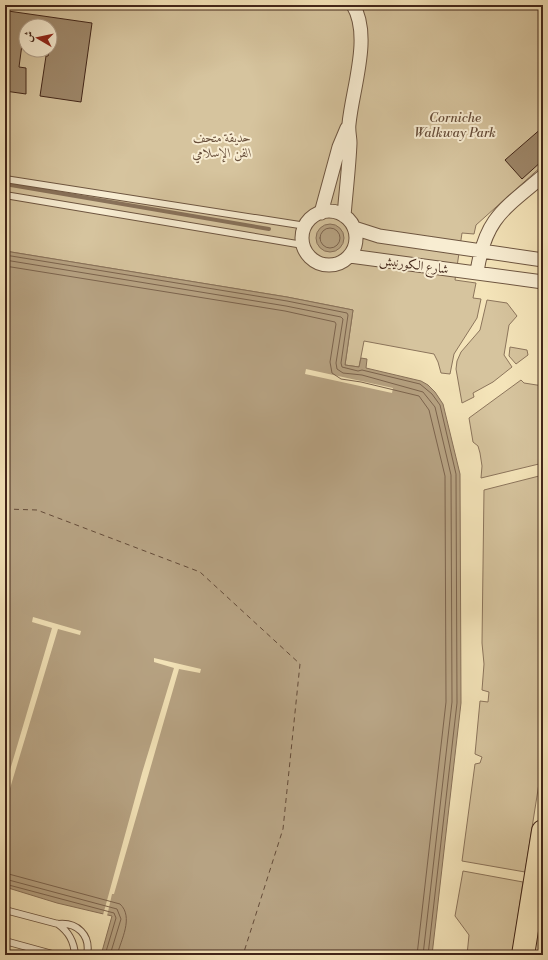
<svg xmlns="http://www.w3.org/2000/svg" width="548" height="960" viewBox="0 0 548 960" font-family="'Libre Bodoni',Amiri,serif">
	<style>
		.green { fill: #d6c49e; stroke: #8c755c; fill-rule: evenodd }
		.water { fill: #b7a383; stroke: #887159 }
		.pier { fill: #f4e4b9 }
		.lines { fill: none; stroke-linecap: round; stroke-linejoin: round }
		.shore { stroke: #7c644e; stroke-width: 1 }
		.stream { stroke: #887159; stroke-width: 4 }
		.ferry { stroke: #654c39; stroke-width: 1; stroke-dasharray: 5 4; stroke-linecap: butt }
		.building { fill: #9f896c; stroke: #422619 }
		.lane-casing { stroke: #6e5641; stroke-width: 8 }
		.street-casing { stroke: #6e5641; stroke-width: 15 }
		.highway-casing { stroke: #422619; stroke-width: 24 }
		.lane { stroke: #f8edd2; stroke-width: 6 }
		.street { stroke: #f8edd2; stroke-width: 13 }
		.highway { stroke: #f4e4b9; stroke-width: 22 }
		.labels { text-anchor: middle; stroke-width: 4; stroke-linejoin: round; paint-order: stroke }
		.park-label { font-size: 13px; font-style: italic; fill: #674e3a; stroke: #f8edd2 }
		.street-label { font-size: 13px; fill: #422619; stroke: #f8edd2 }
	</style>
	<rect width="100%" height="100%" fill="#f4e4b9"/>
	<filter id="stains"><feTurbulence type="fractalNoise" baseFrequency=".005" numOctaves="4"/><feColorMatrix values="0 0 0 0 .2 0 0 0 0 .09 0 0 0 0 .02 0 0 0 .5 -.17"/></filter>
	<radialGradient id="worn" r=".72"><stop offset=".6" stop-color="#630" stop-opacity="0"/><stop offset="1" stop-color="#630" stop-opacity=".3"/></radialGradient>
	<path class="green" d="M5,5h538v160l-67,60 -2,9 -12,-1 -7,47 21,3 -3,15 8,1 -4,19 -23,36 -4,20 -9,-1 -3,-11 -4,-8 -70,-13 -5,26 -14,-2 8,-55 -66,-13 -282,-46zM26,26h24v24h-24z
		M487,300l20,3 10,13 -8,9 -5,30 8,12 -19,15 -20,11 1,4 -12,6 -6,-34 1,-8 4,-9 19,-22z
		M510,347l17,3 1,5 -12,9 -7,-8z
		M521,380l3,3 19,3v77l-62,15 1,-12 -2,-13 -2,-7 -5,-4 -4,-24z
		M543,475v283l-18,114 -63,-11 13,-97 5,-1 2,-6 -7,-3 5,-53 8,1 1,-10 -7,-2 2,-26 -2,-21 2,-153z
		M463,871l60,11 -11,73h-45l2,-20 -14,-19z"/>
	<path class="water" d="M316 238a14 14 0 1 1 28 0a14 14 0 1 1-28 0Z
		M5,251l282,46 66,13 -8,55 14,2 2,-9 6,1 -1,9 55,13 7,4 7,7 8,12 17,70 1,229 -29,252h-331l11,-39 -55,-13 -52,-16z"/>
	<path class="pier" d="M306,369l87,19 -1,5 -87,-19z
		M33,617l48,14 -1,4 -22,-6 -53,176v-18l47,-159 -20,-6z
		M154,658l47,11 -1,4 -21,-4 -65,225h-2l-5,22 -4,-1 39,-142 32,-105 -20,-6z"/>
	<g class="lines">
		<path class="shore" d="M320 238a10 10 0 1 1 20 0a10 10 0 1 1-20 0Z
			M5,255l282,46 60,12 1,2 -7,48 1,4 16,4 4,-1 58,14 12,10 8,11 16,69 1,229 -29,252
			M5,260l281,46 55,11 2,2 -7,44 1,6 6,4 19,2 61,17 12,15 16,68 1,227 -29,253
			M5,266l280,45 50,11 1,2 -6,38 2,11 9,6 20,3 58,14 10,14 16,66 1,226 -29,253
			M5,873l115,31c14,13 1,36 -3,51
			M5,879l112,30 4,10 -11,36
			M5,884l109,29 2,5 -11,37"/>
		<path class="stream" d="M5,184l264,45"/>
		<path class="ferry" d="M5,509l32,1 163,62 100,92 -17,165 -40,126"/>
	</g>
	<path class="building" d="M8,11l84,12 -11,79 -41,-6 6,-40h2l2,-6v-24h-24v12l-3,-1 -4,30 7,1v26l-21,-3v-58z
		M543,127v33l-21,19 -17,-19z"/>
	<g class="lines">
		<defs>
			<path id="lane" d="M5,179l301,47
				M5,195l298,50
				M5,910l53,14c19,-2 33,11 29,31
				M58,924c11,8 16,17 17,31
				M5,941l51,14"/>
			<path id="street" d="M302 238a27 27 0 1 1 54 0a27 27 0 1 1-54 0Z
				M321,213l18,-66 8,-19
				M344,216c2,-25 5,-49 6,-73 0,-6 -2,-13 -1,-19 3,-34 23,-88 4,-119
				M354,228l25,8 164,24
				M350,256l193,26
				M477,272c8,-54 27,-63 66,-96"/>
			<path id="highway" d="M523,955l20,-124"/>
		</defs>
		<use href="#lane" class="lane-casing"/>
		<use href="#street" class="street-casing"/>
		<use href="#highway" class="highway-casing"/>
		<use href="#lane" class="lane"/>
		<use href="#street" class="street"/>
		<use href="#highway" class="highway"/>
	</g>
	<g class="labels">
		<g class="park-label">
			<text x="455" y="122">Corniche<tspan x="455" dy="15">Walkway Park</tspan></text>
			<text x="222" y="142">حديقة متحف<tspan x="222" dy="15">الفن الإسلامي</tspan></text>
		</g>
		<g class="street-label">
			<text transform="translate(414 264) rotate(8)" y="5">شارع الكورنيش</text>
		</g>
	</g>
	<rect width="548" height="960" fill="none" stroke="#f4e4b9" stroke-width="20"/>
	<rect x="6" y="6" width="536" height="948" fill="none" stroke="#422619" stroke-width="2"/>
	<rect x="10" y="10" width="528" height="940" fill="none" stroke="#422619"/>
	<g transform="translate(38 38) rotate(279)"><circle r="19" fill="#f8edd2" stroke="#af9d88"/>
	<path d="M0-3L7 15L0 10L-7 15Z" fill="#8f2418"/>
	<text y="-6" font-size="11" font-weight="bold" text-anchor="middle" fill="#422619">ش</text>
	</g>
	<rect width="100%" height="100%" filter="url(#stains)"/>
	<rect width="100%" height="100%" fill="url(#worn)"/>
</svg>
